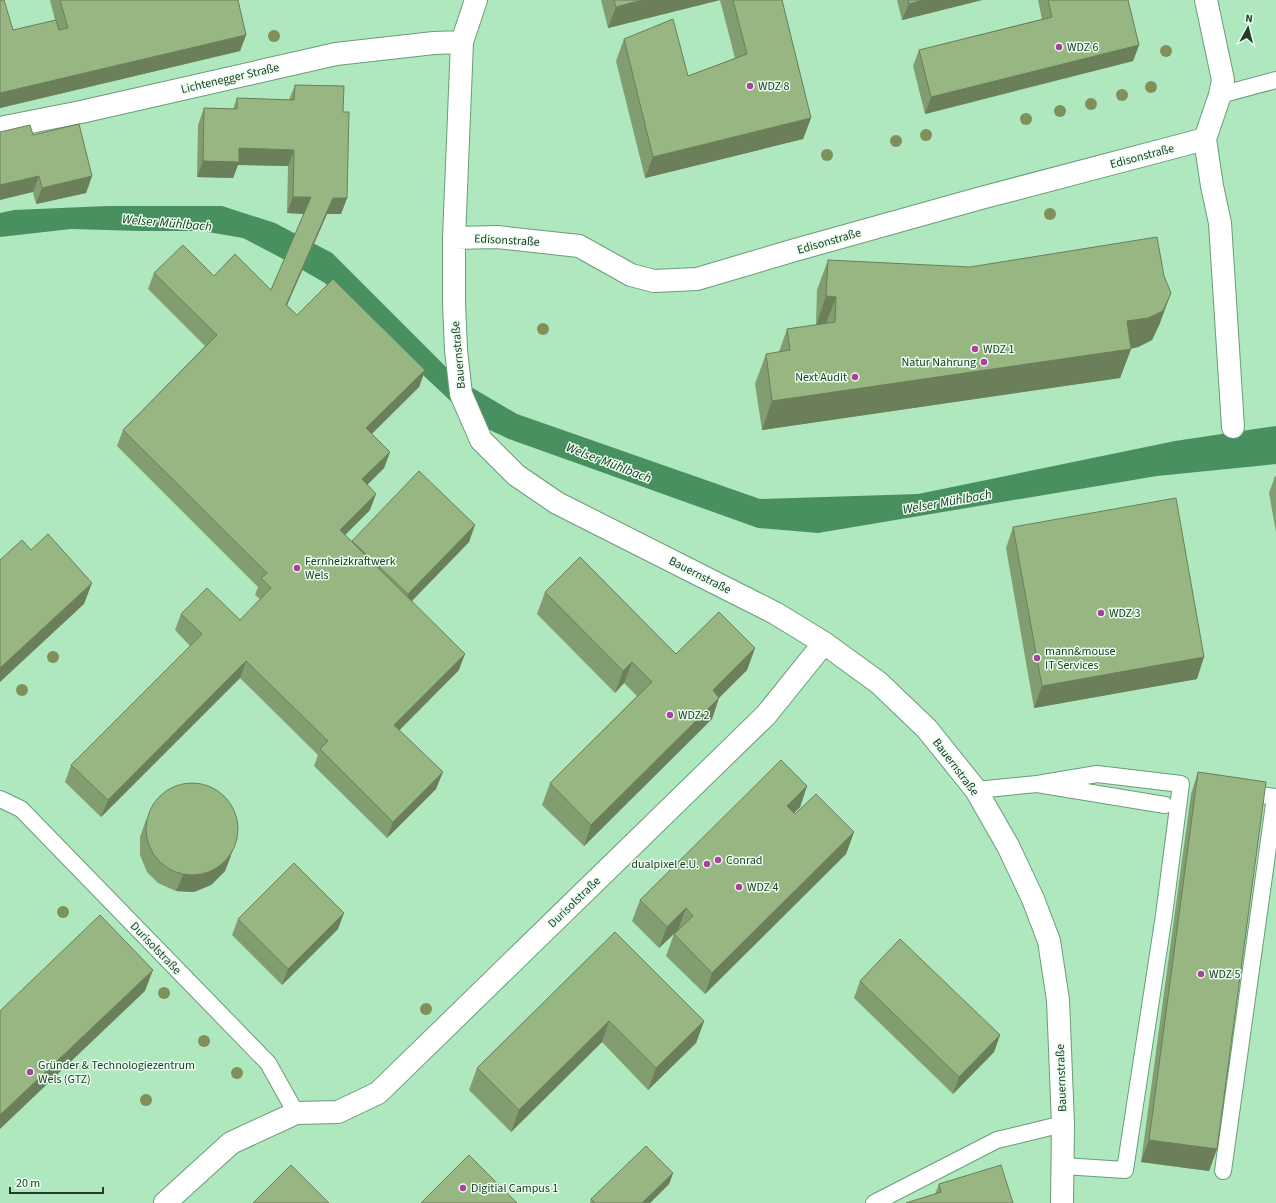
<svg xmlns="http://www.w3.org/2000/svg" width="1276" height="1203" viewBox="0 0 1276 1203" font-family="'Source Sans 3',sans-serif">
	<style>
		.water { fill: #499060 }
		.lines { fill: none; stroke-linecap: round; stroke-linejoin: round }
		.lane-casing { stroke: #689d77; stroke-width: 18 }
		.street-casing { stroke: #689d77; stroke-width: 24 }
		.lane { stroke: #fff; stroke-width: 16 }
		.street { stroke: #fff; stroke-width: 22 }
		.tree { fill: #80905a }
		.wall { fill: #829d6f }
		.shaded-wall { fill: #6a7f5a }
		.building { fill: #97b681; stroke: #6a7f5a }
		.poi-dot { fill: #ac40a0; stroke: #e9ffee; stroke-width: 1.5 }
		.labels { text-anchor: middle; stroke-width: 3; stroke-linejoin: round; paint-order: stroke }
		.poi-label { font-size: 12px; fill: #243a2a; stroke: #e9ffee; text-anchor: start }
		.street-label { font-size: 12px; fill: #243a2a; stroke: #e9ffee }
		.water-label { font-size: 13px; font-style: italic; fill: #13321d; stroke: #e9ffee }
	</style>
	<rect width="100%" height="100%" fill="#afe7be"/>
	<path class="water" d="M107,206h115l53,17 57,30 127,127 58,34 243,85 158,-5 257,-53 101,-15v38l-119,12 -339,57 -60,-5 -249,-89 -36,-17 -148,-139 -40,-23 -42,-22 -41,-7h-61l-70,-2 -71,8v-24l14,-3z"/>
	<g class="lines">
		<defs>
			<path id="lane" d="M1220,95l56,-15
				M1037,784l60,-10 84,10 -17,131 -39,255 -62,-4
				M976,790l61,-6 128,21
				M0,799l21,10 247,254 28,50
				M1223,1171l52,-374 -33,-5
				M874,1203l123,-63 66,-16"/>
			<path id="street" d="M476,0l-14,42 -8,196v65l2,47 5,44 20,46 35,35 41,28 218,110 49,30 55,40 48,46 49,61 32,56 25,53 16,42 9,59 5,124 -1,79
				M1206,0l17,80 -3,15 -15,44 7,47 8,37 13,204
				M0,128l81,-16 255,-58 98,-11 28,-1
				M454,238l43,-1 82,9 52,29 23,6 43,-2 98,-29 186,-52 224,-59
				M165,1203l66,-60 65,-30 42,-1 40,-19 388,-378 58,-72"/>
		</defs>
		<use href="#lane" class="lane-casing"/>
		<use href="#street" class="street-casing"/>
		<use href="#lane" class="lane"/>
		<use href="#street" class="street"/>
	</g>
	<g class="tree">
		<circle cx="274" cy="36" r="6"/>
		<circle cx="1166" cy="51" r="6"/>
		<circle cx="1151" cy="87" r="6"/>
		<circle cx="1122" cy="95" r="6"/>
		<circle cx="1091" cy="104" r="6"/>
		<circle cx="1060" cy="111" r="6"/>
		<circle cx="1026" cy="119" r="6"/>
		<circle cx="926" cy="135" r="6"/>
		<circle cx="896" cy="141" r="6"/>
		<circle cx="827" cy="155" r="6"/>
		<circle cx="1050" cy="214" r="6"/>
		<circle cx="543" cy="329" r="6"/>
		<circle cx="53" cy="657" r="6"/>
		<circle cx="22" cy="690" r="6"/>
		<circle cx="63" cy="912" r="6"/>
		<circle cx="164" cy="993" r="6"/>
		<circle cx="426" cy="1009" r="6"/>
		<circle cx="204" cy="1041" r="6"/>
		<circle cx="237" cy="1073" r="6"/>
		<circle cx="146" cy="1100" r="6"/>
	</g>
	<path class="wall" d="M0,0l13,30 42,-10 -5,-20h188l8,35 -6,16 -240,57z
		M601,0h119l-112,28z
		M720,0h62l29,118 -8,21 -158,39 -29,-117 8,-22 64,37 47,-18z
		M897,0h85l-80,20z
		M1038,0h90l11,45 -6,16 -208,53 -12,-48 6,-16 123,-31z
		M295,85l48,27 4,86 -6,16h-14l-40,91 10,10 128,55 -6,17 -47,47 18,18 -6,16 -17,17 3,25 -25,25 7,6 117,1 -57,59 47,69 -59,60 36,59 -49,49 -73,-72 4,-11 -78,-77 -139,139 -36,-35 6,-17 119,-119 -15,-16 6,-16 59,6 20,-21 -5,-4 3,-8 -141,-141 6,-16 82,-84 -57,-57 6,-16 60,3 57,14 33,-76 -17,-1 1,-47 -50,-1 -5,13 -36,-1 1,-52 6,-17 29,1 4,-11 52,2z
		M33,135l59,41 -6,17 -50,11 -3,-12z
		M828,260l332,63 -8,17 -14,7 -7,2 -11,29 -358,52 -7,-46 11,-30 13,-2 8,-23 29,-4 1,-35z
		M1275,476h1v56l-7,-39z
		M1013,527l184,152 -163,29 -28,-160z
		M545,592l131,62 79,-6 -8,22 -28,27 -7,22 -128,127 -42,-41 8,-22 87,-87 -13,-13 -9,10 -78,-79z
		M1198,772l19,377 -8,22 -68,-9 50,-368z
		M807,786l-7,21 -6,6 1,1 59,18 -8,22 -141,140 -39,-38 8,-22 4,-4 -19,18 -27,-27 8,-21z
		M146,820l85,36 -6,15 -14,14 -17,7 -18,-1 -18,-8 -11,-11 -7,-17v-18z
		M238,919l100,10 -56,56 -50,-50z
		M615,932l89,89 -8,22 -48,47 -46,-48 -91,90 -42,-42 8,-22z
		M860,981l140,54 -6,17 -41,42 -99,-96z
		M673,1173l-4,11 -19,19h-60l1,-4z
		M939,1184l74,19 -78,-9z"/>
	<path class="shaded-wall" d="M642,0h78l-112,28 8,-21z
		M923,0h59l-80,20 7,-16z
		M246,35l-6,16 -240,57v-15z
		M1139,45l-6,16 -208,53 6,-17z
		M811,118l-8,21 -158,39 8,-21z
		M239,148l55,2 -6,16 -50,-1 -5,13 -36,-1 6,-16z
		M39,176l-6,16 -33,8v-15z
		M92,176l-6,17 -50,11 6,-16z
		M293,197h18l-6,17 -18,-1z
		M333,198h14l-6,16h-14l-47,107 6,-16z
		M1171,293l-11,30 -8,17 -14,7 -22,4 11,-30z
		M826,296l10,1 -11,29h-9z
		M1131,349l-11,29 -358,52 10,-29z
		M425,370l-6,17 -59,58 6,-17z
		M390,452l-6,16 -28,28 6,-17z
		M376,494l-6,16 -36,36 6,-16z
		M475,525l-6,17 -67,69 6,-17z
		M92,583l-8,21 -84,78v-14z
		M755,648l-8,22 -42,42 8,-22z
		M465,654l-6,16 -71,71 6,-16z
		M1204,657l-7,22 -163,29 8,-22z
		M246,661l-6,17 -139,139 7,-17z
		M632,662l-8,21 -9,10 8,-22z
		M719,698l-7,21 -128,127 7,-21z
		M443,772l-7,17 -49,49 6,-16z
		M807,786l-7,21 -21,21 8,-22z
		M854,832l-8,22 -141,140 7,-21z
		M237,839l-12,32 -14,14 -17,7 -18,-1 7,-16z
		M686,908l-8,22 -19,18 8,-21z
		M344,913l-6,16 -56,56 6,-16z
		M153,970l-8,21 -145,138v-14z
		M609,1021l-7,21 -91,90 8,-22z
		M704,1021l-8,22 -48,47 8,-22z
		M1000,1035l-6,17 -41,42 6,-17z
		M1149,1140l68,9 -8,22 -68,-9z
		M673,1173l-4,11 -19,19h-8z"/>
	<path class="building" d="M0,0h4l9,30 43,-10 3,10 9,-2 -8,-28h178l8,35 -246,58z
		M614,0h28l-26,7z
		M733,0h49l29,118 -158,39 -29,-118 49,-20 15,57 59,-22z
		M908,0h15l-14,4z
		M1048,0h80l11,45 -208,52 -12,-47 133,-33z
		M295,85l49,1 -1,26h6l-2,86h-14l-47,107 11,10 36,-36 92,91 -59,58 24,24 -28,27 14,15 -36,36 125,124 -71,71 49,47 -50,50 -73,-73 8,-8 -82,-80 -138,139 -37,-35 131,-131 -21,-20 26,-26 33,32 31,-32 -10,-10 6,-5 -144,-143 94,-95 -63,-62 29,-28 31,31 21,-22 36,36 40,-93h-18l1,-47 -55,-2v14l-36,-1 1,-53 33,1v-11l57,2z
		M79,124l13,52 -50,12 -3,-12 -39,9v-53l30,-7 3,10z
		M1157,237l7,39 7,17 -8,18 -15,7 -21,3 4,28 -359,52 -6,-47 24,-4 -3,-21 48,-7 1,-25 -10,-1 2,-36 142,7z
		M419,471l56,54 -67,69 -56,-53z
		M1176,498l28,159 -162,29 -29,-159z
		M48,534l44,49 -92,85v-108l22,-20 9,10z
		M580,557l96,97 43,-42 36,36 -42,42 6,8 -128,127 -41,-42 102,-101 -20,-20 -9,9 -78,-79z
		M781,760l26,26 -20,20 8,8 21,-20 38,38 -142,141 -38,-39 19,-18 -7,-8 -19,19 -27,-27z
		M1198,772l68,10 -49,367 -68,-9z
		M146 829a46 46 0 1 1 92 0a46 46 0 1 1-92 0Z
		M294,863l50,50 -56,56 -50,-50z
		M100,915l53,55 -153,145v-104z
		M615,932l89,89 -48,47 -47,-47 -90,89 -42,-42z
		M900,939l100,96 -41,42 -99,-96z
		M646,1146l27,27 -31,30h-47l-4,-4z
		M469,1155l48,48h-96z
		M291,1165l38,38h-76z
		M1001,1165l12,38h-107l35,-11 -2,-8z"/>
	<g class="poi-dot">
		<circle cx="1059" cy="47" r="4"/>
		<circle cx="750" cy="86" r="4"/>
		<circle cx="975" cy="349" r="4"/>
		<circle cx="984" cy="362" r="4"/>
		<circle cx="855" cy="377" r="4"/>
		<circle cx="297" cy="568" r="4"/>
		<circle cx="1101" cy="613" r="4"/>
		<circle cx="1037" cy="658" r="4"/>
		<circle cx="670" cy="715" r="4"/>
		<circle cx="718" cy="860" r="4"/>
		<circle cx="707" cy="864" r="4"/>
		<circle cx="739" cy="887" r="4"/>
		<circle cx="1201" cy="974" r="4"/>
		<circle cx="30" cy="1072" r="4"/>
		<circle cx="463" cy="1188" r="4"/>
	</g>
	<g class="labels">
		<g class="poi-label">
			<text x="1067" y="51">WDZ 6</text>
			<text x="758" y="90">WDZ 8</text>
			<text x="983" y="353">WDZ 1</text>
			<text x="976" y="366" text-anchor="end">Natur Nahrung</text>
			<text x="847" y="381" text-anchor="end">Next Audit</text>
			<text x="305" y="565">Fernheizkraftwerk<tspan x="305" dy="14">Wels</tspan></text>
			<text x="1109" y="617">WDZ 3</text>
			<text x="1045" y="655">mann&amp;mouse<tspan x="1045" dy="14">IT Services</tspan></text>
			<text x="678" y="719">WDZ 2</text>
			<text x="726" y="864">Conrad</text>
			<text x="699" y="868" text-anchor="end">dualpixel e.U.</text>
			<text x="747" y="891">WDZ 4</text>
			<text x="1209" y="978">WDZ 5</text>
			<text x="38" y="1069">Gründer &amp; Technologiezentrum<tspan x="38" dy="14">Wels (GTZ)</tspan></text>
			<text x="471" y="1192">Digitial Campus 1</text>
		</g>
		<g class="street-label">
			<text transform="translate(230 78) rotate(-13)" y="4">Lichtenegger Straße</text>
			<text transform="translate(1142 156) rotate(-15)" y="4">Edisonstraße</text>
			<text transform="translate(507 240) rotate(3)" y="4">Edisonstraße</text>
			<text transform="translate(829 241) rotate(-16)" y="4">Edisonstraße</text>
			<text transform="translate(458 355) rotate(-95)" y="4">Bauernstraße</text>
			<text transform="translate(700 575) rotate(27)" y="4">Bauernstraße</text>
			<text transform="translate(956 767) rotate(53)" y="4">Bauernstraße</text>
			<text transform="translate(574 902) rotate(-44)" y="4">Durisolstraße</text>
			<text transform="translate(156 948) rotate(46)" y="4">Durisolstraße</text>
			<text transform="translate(1061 1078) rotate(-92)" y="4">Bauernstraße</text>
		</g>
		<g class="water-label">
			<text transform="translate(167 222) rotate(5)" y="5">Welser Mühlbach</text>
			<text transform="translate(609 462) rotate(21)" y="5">Welser Mühlbach</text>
			<text transform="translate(947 501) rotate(-10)" y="5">Welser Mühlbach</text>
		</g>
	</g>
	<g transform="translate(1248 28) rotate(7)" stroke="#e9ffee" stroke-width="3" paint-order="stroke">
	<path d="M0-3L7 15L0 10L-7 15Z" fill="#243a2a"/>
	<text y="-6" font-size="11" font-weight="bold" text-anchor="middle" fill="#243a2a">N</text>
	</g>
	<path d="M10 1187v6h93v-6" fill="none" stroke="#243a2a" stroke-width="2"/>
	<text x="16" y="1187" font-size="12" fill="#243a2a" stroke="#e9ffee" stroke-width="3" paint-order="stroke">20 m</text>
</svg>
